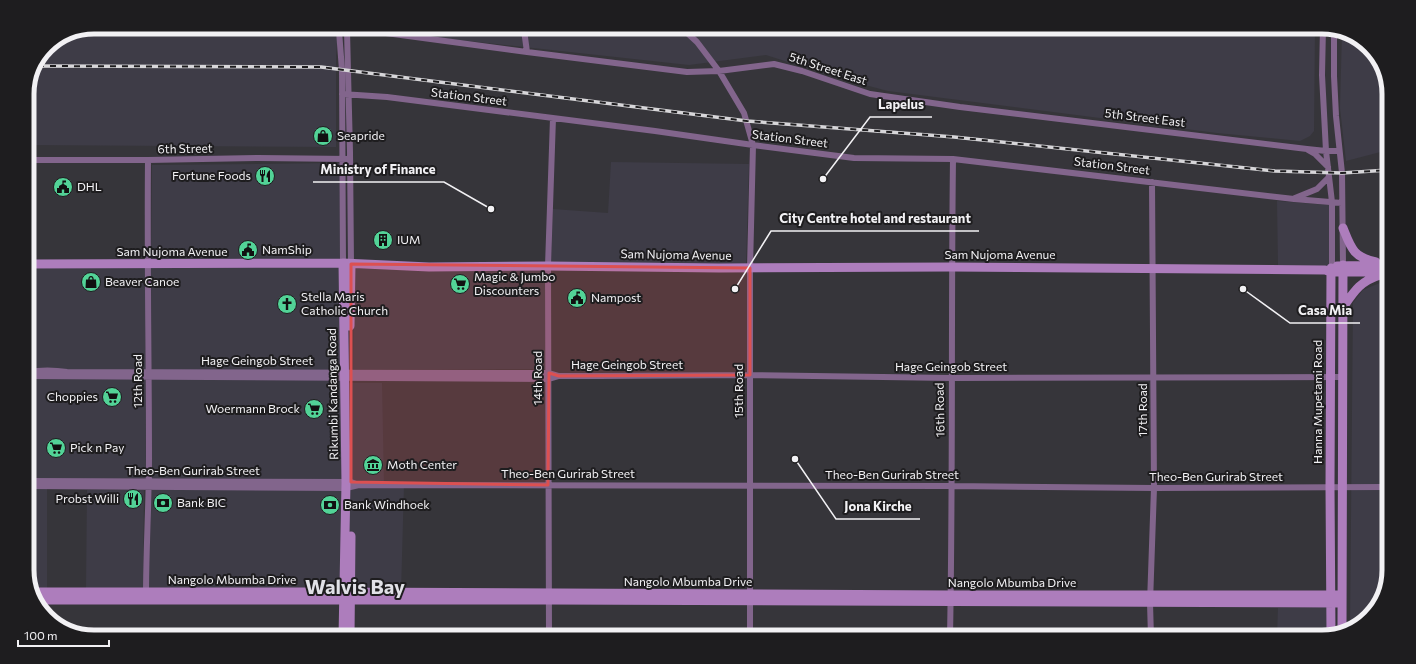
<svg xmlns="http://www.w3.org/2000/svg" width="1416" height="664" viewBox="0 0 1416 664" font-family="Commissioner,sans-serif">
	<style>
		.built { fill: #3e3c47 }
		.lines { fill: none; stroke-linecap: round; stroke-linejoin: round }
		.street { stroke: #82658c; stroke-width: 6 }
		.secondary { stroke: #ad7dbc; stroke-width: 9 }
		.rail-casing { stroke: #d7d6d9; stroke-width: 3.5 }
		.rail { stroke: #1e1d1f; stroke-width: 2; stroke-dasharray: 6; stroke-linecap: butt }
		.marked { fill: #dc5051; fill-opacity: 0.2; stroke: #dc5051; stroke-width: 3; stroke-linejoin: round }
		.labels { text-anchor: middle; stroke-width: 4; stroke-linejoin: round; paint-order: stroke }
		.street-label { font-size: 12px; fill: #f2f1f4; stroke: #1e1d1f }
		.poi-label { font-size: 12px; fill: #f2f1f4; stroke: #1e1d1f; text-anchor: start }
		.town-label { font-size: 20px; font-weight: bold; fill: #e1e1e7; stroke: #1e1d1f }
		.rim { fill: none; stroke: #f2f1f4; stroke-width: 5 }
		.leader { fill: none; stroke: #f2f1f4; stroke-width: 1.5 }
		.callout-dot { fill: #f2f1f4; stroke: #1e1d1f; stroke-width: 1.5 }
		.callout-label { font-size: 13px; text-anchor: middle; font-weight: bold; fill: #f2f1f4; stroke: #1e1d1f; stroke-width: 4; stroke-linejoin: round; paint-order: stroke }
	</style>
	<rect width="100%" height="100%" fill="#36353a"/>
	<path class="built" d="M1315,27l-1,104 -4,5 -10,5 -83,-8 -329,-42 -53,-14 -69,-22 -77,10 -312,-34z
		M338,31l-2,25v91l-309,-2v-56l20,-43 21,-14z
		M1342,31l6,1 30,24 11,33 -1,61 -42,11 -6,-53z
		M611,162l138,2 -3,101 -195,-2 2,-54 55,4z
		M341,163v98h-190l1,-96z
		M1277,201l52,4v61l-51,-1z
		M354,266l192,3 -1,100h-192z
		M145,267l1,211 -99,1v110h-15l-5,-14v-307z
		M151,267h191l1,116h39l2,102h20l-3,108 -253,-3 4,-101z
		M1382,282h5l-3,314 -24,30 -10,2 3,-325 10,-13z
		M87,490h57l-1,99h-57z
		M1327,607v29l-4,1h-46l1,-29z"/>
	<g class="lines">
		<path class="street" d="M1323,27l-1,48 4,76 6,51v64
			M1334,29v47l2,40 6,57 1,92
			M524,30l3,22
			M684,30l13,12 22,29 25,42 9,32 -3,123v369
			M339,31l3,39 1,193
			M347,31l3,121 1,112
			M371,31l156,21 160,20 32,-1 55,-7 28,7 68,23 90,13 347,42 19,2h13
			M342,94l45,3 268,34 98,14 101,13 99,1 341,40 48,4
			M1308,150l7,4 13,13
			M27,160h121l110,-2 92,1
			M1295,198l22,-9 12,-12
			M27,372c14,-2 27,-2 40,0l482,1 10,3
			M27,376l522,3 10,-3h40l151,-1 201,3 392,-1
			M27,481l324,1 8,3
			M27,486l319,2 13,-3 593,1 202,2 231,-1
			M146,595c0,-46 3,-91 3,-137 0,-99 -2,-198 -1,-298
			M549,637l-1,-371 5,-148
			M950,637c3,-159 1,-319 3,-478
			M1151,637l-1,-34 4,-115 -2,-306"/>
		<path class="secondary" d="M1343,228c8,20 10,29 33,34
			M27,264l316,-1 86,4 119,-1 171,2 233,-1 373,3 6,2h56
			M1337,266l50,-1
			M1344,306c11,-16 17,-25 36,-31
			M350,326l1,-62
			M34,592h310l607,3h391
			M36,600h512l794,3
			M1342,631l1,-366
			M1331,634l-1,-147 1,-219
			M343,637l3,-154 -3,-220
			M350,637l1,-101"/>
		<defs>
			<path id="rail" d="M38,66l283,1 426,54 207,16 321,34 67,2 46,-3"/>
		</defs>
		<use href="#rail" class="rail-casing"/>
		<use href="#rail" class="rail"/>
	</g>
	<path class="marked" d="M351,264l399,4v107l-191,1 -10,-3 -1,112 -197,-3z"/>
	<defs>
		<symbol id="shop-disc" viewBox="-11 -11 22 22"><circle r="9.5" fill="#52d397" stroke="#1e1d1f"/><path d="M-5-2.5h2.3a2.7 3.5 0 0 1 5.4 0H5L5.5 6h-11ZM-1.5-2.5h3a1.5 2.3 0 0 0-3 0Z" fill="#111"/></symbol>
		<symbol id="restaurant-disc" viewBox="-11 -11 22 22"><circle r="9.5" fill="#52d397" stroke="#1e1d1f"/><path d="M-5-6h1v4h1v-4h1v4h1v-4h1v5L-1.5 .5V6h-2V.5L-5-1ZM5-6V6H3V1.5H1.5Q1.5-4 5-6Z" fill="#111"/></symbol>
		<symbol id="civic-disc" viewBox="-11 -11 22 22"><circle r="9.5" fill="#52d397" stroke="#1e1d1f"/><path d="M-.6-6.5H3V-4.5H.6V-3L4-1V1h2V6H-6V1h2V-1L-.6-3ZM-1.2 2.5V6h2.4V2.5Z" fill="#111"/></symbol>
		<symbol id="building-disc" viewBox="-11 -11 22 22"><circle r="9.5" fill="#52d397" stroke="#1e1d1f"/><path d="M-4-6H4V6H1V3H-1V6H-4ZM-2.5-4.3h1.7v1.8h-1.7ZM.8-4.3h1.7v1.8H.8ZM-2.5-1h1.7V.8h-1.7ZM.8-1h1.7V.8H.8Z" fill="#111"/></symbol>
		<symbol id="supermarket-disc" viewBox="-11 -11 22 22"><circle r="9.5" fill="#52d397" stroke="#1e1d1f"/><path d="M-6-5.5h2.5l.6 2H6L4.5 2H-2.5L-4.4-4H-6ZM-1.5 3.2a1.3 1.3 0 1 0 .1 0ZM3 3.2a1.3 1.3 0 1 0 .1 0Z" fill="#111"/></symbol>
		<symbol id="church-disc" viewBox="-11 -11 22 22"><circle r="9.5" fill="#52d397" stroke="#1e1d1f"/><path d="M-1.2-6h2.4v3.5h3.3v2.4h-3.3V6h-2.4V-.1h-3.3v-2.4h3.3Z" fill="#111"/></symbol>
		<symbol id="museum-disc" viewBox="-11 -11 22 22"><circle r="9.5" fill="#52d397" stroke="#1e1d1f"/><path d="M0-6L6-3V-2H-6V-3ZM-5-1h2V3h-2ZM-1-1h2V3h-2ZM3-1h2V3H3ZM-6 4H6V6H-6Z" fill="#111"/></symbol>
		<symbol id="bank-disc" viewBox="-11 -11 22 22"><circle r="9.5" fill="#52d397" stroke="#1e1d1f"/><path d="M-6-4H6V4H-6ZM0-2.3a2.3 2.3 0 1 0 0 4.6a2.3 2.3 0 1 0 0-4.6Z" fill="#111"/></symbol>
	</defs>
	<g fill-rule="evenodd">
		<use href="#shop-disc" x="312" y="125" width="22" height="22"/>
		<use href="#restaurant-disc" x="254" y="165" width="22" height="22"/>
		<use href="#civic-disc" x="52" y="176" width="22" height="22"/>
		<use href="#building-disc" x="372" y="229" width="22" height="22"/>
		<use href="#civic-disc" x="237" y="239" width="22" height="22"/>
		<use href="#shop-disc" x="80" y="271" width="22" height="22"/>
		<use href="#supermarket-disc" x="449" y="273" width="22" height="22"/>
		<use href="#civic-disc" x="566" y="287" width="22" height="22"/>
		<use href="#church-disc" x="276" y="293" width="22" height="22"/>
		<use href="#supermarket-disc" x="101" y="386" width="22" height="22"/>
		<use href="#supermarket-disc" x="303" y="398" width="22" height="22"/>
		<use href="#supermarket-disc" x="45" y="437" width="22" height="22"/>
		<use href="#museum-disc" x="362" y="454" width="22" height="22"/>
		<use href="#restaurant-disc" x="122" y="488" width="22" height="22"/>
		<use href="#bank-disc" x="152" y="492" width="22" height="22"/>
		<use href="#bank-disc" x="319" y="494" width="22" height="22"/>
	</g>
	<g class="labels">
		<g class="street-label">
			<text transform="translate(828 69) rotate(18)" y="4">5th Street East</text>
			<text transform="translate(469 97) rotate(7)" y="4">Station Street</text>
			<text transform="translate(1145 118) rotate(7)" y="4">5th Street East</text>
			<text transform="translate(790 139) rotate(7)" y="4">Station Street</text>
			<text transform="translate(185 149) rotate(-1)" y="4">6th Street</text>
			<text transform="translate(1112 166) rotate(7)" y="4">Station Street</text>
			<text x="172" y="256">Sam Nujoma Avenue</text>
			<text transform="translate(676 255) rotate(1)" y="4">Sam Nujoma Avenue</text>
			<text x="1000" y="259">Sam Nujoma Avenue</text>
			<text x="257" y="365">Hage Geingob Street</text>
			<text x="627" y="369">Hage Geingob Street</text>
			<text x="951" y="371">Hage Geingob Street</text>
			<text transform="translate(538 378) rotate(-90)" y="4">14th Road</text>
			<text transform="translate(138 381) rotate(-90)" y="4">12th Road</text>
			<text transform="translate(739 391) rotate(-90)" y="4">15th Road</text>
			<text transform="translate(333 394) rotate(-91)" y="4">Rikumbi Kandanga Road</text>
			<text transform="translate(1318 402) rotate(-90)" y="4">Hanna Mupetami Road</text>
			<text transform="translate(940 410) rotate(-91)" y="4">16th Road</text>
			<text transform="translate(1143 410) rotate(-90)" y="4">17th Road</text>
			<text x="193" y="475">Theo-Ben Gurirab Street</text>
			<text x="568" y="478">Theo-Ben Gurirab Street</text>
			<text x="892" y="479">Theo-Ben Gurirab Street</text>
			<text x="1216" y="481">Theo-Ben Gurirab Street</text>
			<text x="232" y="584">Nangolo Mbumba Drive</text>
			<text x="688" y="586">Nangolo Mbumba Drive</text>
			<text x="1012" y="587">Nangolo Mbumba Drive</text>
		</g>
		<g class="poi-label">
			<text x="337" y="140">Seapride</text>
			<text x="251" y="180" text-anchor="end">Fortune Foods</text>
			<text x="77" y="191">DHL</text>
			<text x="397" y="244">IUM</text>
			<text x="262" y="254">NamShip</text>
			<text x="474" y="281">Magic &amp; Jumbo<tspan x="474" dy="14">Discounters</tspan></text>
			<text x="105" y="286">Beaver Canoe</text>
			<text x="301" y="301">Stella Maris<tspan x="301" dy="14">Catholic Church</tspan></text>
			<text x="591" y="302">Nampost</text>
			<text x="98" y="401" text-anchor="end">Choppies</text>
			<text x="300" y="413" text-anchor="end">Woermann Brock</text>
			<text x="70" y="452">Pick n Pay</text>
			<text x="387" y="469">Moth Center</text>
			<text x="119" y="503" text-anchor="end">Probst Willi</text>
			<text x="177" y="507">Bank BIC</text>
			<text x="344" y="509">Bank Windhoek</text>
		</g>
		<g class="town-label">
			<text x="355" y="594">Walvis Bay</text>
		</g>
	</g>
	<path d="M0 0H1416V664H0ZM94 34H1322A60 60 0 0 1 1382 94V570A60 60 0 0 1 1322 630H94A60 60 0 0 1 34 570V94A60 60 0 0 1 94 34Z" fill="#1e1d1f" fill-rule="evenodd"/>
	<path class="rim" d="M94 34H1322A60 60 0 0 1 1382 94V570A60 60 0 0 1 1322 630H94A60 60 0 0 1 34 570V94A60 60 0 0 1 94 34Z"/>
	<path class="leader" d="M823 179L870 117H932M491 209L444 182H313M735 289L771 231H979M1243 289L1290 323H1360M795 459L836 519H920"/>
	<g class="callout-dot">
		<circle cx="823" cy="179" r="4"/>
		<circle cx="491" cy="209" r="4"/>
		<circle cx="735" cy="289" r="4"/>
		<circle cx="1243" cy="289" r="4"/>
		<circle cx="795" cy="459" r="4"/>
	</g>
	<g class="callout-label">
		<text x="901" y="109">Lapelus</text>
		<text x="378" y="174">Ministry of Finance</text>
		<text x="875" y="223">City Centre hotel and restaurant</text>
		<text x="1325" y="315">Casa Mia</text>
		<text x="878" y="511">Jona Kirche</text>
	</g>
	<path d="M18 640v6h91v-6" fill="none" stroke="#f2f1f4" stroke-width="2"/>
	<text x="24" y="640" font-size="12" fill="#f2f1f4" stroke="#1e1d1f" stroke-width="3" paint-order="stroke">100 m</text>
</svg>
